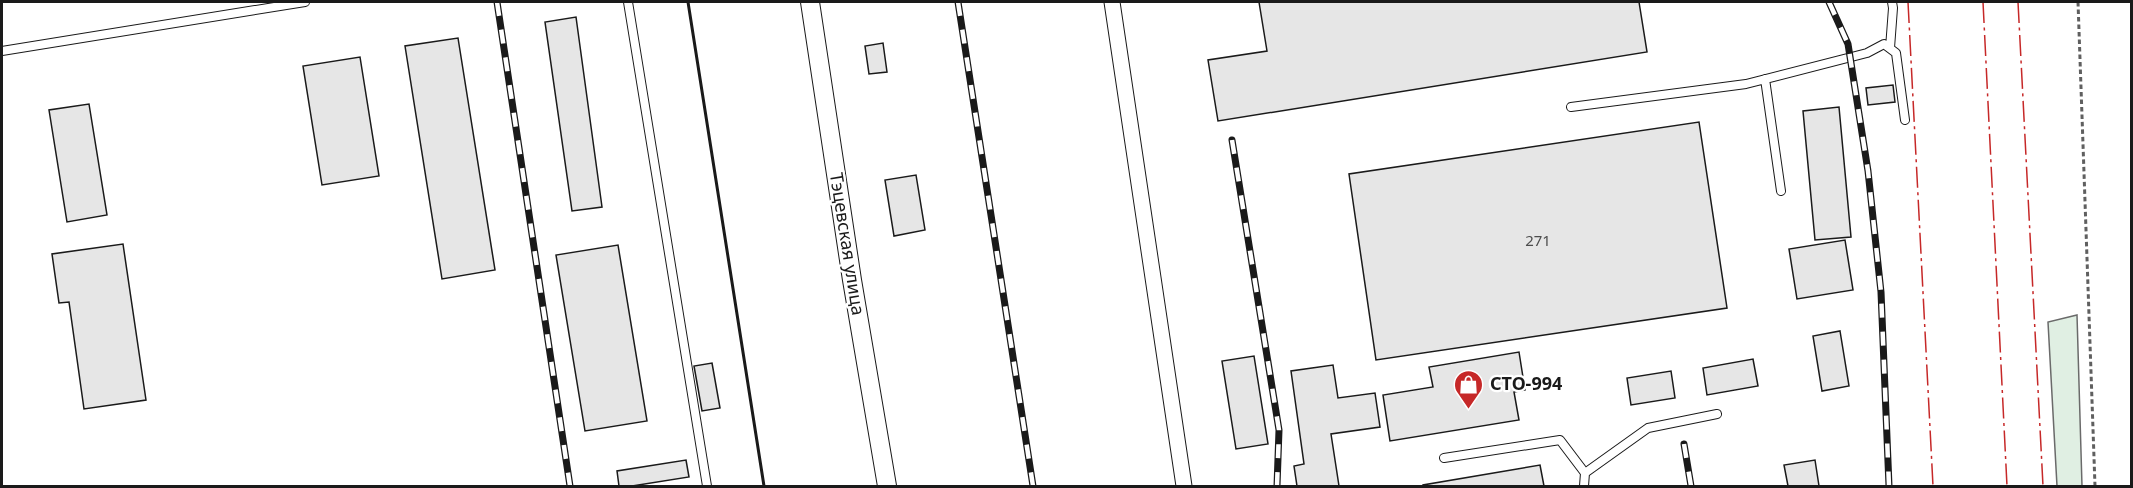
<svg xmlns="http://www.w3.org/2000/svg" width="2133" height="488" viewBox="0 0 2133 488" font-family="'Noto Sans',sans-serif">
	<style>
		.green { fill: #e0efe3; stroke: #6a6a6a; stroke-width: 1.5 }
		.building { fill: #e6e6e6; stroke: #1a1a1a; stroke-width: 1.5 }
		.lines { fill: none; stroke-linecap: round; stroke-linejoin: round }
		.service-casing { stroke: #1a1a1a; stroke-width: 10 }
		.minor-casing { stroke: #1a1a1a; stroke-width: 17 }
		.tertiary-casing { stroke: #1a1a1a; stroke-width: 20 }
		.path { stroke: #5f5f5f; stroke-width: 3; stroke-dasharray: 4.5 3; stroke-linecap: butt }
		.service { stroke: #fff; stroke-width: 8 }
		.minor { stroke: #fff; stroke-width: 15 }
		.tertiary { stroke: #fff; stroke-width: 18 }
		.rail-casing { stroke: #1a1a1a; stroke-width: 7 }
		.rail { stroke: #fff; stroke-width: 4.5; stroke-dasharray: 14; stroke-linecap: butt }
		.wall { stroke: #1a1a1a; stroke-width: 3 }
		.power { stroke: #c62828; stroke-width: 1.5; stroke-dasharray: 21 4.5 3 4.5; stroke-linecap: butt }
		.labels { text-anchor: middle; stroke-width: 4.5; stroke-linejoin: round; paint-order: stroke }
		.number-label { font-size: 15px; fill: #4d4d4d }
		.street-label { font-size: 18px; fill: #1a1a1a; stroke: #fff }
		.poi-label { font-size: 18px; font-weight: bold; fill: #1a1a1a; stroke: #fff; text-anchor: start }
	</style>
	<rect width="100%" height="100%" fill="#fff"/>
	<path class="green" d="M2077,315l5,171h-25l-9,-164z"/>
	<path class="building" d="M1259,2h380l8,50 -429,69 -10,-61 59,-9z
		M576,17l26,190 -30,4 -27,-189z
		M458,38l37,232 -53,9 -37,-233z
		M883,43l4,29 -18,2 -4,-28z
		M360,57l19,119 -57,9 -19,-119z
		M1893,85l2,17 -27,3 -2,-17z
		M89,104l18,111 -40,7 -18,-112z
		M1839,107l12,130 -36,3 -12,-129z
		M1699,122l28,186 -351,52 -27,-186z
		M916,175l9,55 -31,6 -9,-56z
		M1845,240l8,50 -56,9 -8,-50z
		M123,244l23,156 -62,9 -15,-107 -10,1 -7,-49z
		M618,245l29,176 -62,10 -29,-176z
		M1840,331l9,55 -27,5 -9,-55z
		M1519,352l6,38 -11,2 5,28 -129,21 -7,-46 50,-8 -4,-20z
		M1254,356l14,88 -32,5 -14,-88z
		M1753,359l5,27 -51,9 -4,-27z
		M712,363l8,45 -18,3 -8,-45z
		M1333,365l5,33 37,-5 5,34 -49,7 8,52h-42l-3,-20 10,-2 -13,-93z
		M1671,371l4,27 -44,7 -4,-27z
		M686,460l3,17 -57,9h-13l-2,-15z
		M1815,460l4,26h-31l-4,-21z
		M1540,465l4,21h-121v-1z"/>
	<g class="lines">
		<defs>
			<path id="service" d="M628,2l79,484
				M1890,48l3,-40 -1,-6
				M2,51l303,-49
				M1765,79l16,112
				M1571,107l175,-23 121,-31 17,-9 12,9 9,67
				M1444,458l116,-18 25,33 -1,13
				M1585,473l63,-45 69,-14"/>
			<path id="minor" d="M1112,2l72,484"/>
			<path id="tertiary" d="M810,2l42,278 35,206"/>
		</defs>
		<use href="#service" class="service-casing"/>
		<use href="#minor" class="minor-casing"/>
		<use href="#tertiary" class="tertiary-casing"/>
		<path class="path" d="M2078,2l17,484"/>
		<use href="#service" class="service"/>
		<use href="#minor" class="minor"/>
		<use href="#tertiary" class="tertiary"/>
		<defs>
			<path id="rail" d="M497,2l73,484
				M958,2l75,484
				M1829,2l19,42 20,127 13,121 8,194
				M1232,140l47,290 -2,56
				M1684,444l7,42"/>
		</defs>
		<use href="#rail" class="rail-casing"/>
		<use href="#rail" class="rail"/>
		<path class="wall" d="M688,2l76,484"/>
		<path class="power" d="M1908,2l25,484
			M1983,2l24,484
			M2018,2l25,484"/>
	</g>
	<defs>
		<symbol id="shop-pin" viewBox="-11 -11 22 30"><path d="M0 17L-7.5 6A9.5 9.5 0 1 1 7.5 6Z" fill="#c62828" stroke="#fff"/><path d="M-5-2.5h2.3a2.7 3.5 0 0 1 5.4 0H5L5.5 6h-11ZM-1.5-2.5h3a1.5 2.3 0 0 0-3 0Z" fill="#fff"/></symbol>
	</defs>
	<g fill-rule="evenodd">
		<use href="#shop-pin" x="1452" y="368" width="33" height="45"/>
	</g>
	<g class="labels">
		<g class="number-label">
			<text x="1538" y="246">271</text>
		</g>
		<g class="street-label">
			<text transform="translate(847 244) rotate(81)" y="6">Тэцевская улица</text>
		</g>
		<g class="poi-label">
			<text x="1490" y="390">СТО-994</text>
		</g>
	</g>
	<rect width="2133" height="488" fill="none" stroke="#1a1a1a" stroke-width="6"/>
</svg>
